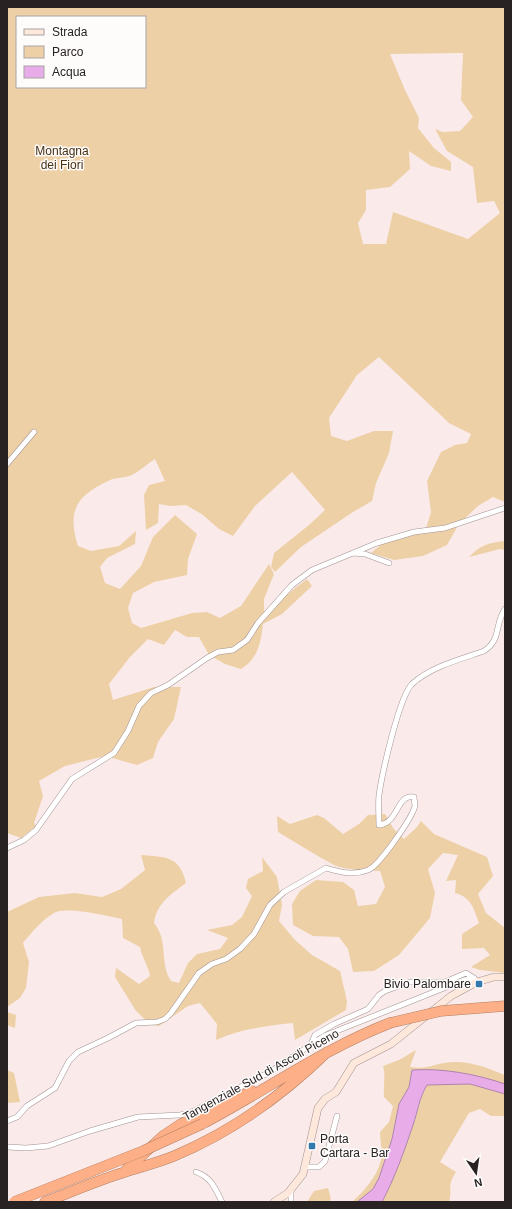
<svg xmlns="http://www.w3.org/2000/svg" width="512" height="1209" viewBox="0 0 512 1209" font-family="Helvetica,sans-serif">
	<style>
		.green { fill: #eed0a7; fill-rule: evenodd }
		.water { fill: #e8ade8; stroke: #ae83ad }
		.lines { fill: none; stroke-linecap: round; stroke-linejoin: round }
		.street-casing { stroke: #a19392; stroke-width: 6 }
		.secondary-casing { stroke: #a19392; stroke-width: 8 }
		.highway-casing { stroke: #b27e64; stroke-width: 11 }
		.street { stroke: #fff; stroke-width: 5 }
		.secondary { stroke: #fee7db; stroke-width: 7 }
		.highway { stroke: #fdb087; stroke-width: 10 }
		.highway-bridge-casing { stroke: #b27e64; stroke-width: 11; stroke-linecap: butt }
		.highway-bridge { stroke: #fdb087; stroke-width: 10 }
		.poi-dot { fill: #3379ae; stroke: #fefbfb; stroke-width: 1.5 }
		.labels { text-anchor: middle; stroke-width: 3; stroke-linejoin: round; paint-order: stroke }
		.park-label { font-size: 12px; fill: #463214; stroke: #fefbfb }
		.poi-label { font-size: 12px; fill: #282222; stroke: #fefbfb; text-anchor: end }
		.street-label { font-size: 12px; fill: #282222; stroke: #fefbfb }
	</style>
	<rect width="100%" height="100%" fill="#faebea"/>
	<path class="green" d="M7,7h498v495l-12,-5 -15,9 -19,18 -12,21 -24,11 -29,4 -23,-7 12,-10 42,-11 6,-20 -4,-31 14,-29 14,-7 12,-2 4,-9 -22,-11 -70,-66 -22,18 -28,43 2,18 16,5 27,-10h19l-4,22 -13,30 -4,18 -19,11 -52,35 -26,25 -4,-5 3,-14 35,-28 16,-15 -33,-38 -37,34 -22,30 -14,-7 -16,-14 -17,-10 -16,1 -11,-2 -1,19 -12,7 -2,-35 5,-10 16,-4 -10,-22c-8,5 -15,12 -23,16 -7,3 -17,2 -24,6 -32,15 -41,30 -30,65l13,5 28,-5 17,-15 -1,13 -28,14 -7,9 5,16 15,6 21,-23 12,-29 22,-22 22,19 -9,25 -1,16 -33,7 -21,11 -5,15 4,15 9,5 51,-15 15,-1 13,6 21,-12 28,-42 5,10 -10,25v13l43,-33 5,7 -30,28 -19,10c-2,18 -5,35 -22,45l-16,-5 -16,-9 -10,-18h-12l-12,-7 -11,15 -16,-6 -18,18 -21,27 4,16 41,-13h27l-7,32 -16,23 -5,16 -16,7 -32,-9 -40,10 -26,15 4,15 -9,27 2,3 -15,12 -14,-5zM17,17h128v70h-128zM463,53l-2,47 12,17 -13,14 -17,1 -8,-3 12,22 26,16 4,36 17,-2 6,12 -32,26 -75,-27 -7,32h-23l-5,-21 8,-13v-20l24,-3 20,-18 -1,-18 22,15 20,5v-9l-17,-14 -16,-20 1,-10 -14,-28 -15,-36z
		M505,541v9l-5,-1 -31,8c10,-11 21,-15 36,-16z
		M385,814l8,14 11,11 13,-12 4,-6 13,13 53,23 6,19 -15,18 8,19 19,15v45l-25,-3 -9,-3 19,-12 -6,-7 -22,1v-15l17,-11c-5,-14 -8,-26 -24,-30l1,-13 -10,1 12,-26 -15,-2 -15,16 7,24 -5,25 -31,37 -25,16 -21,1 -5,-23 -9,-12 -26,-1 -20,-11 -1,-21 8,-13 16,-11 27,2 11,8 4,16 18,-2 9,-17 -5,-16c-14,-1 -32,0 -46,-6 -19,-10 -37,-22 -56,-33l-1,-16 13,8 27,-9 7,3 19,16 16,-10 9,-9z
		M141,855c25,2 39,1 45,28 -16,12 -29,20 -32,40 15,18 5,39 17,58l8,2 9,-20 9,-9 23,-5 8,-11 -21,-8 25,-5 10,-8 10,-21 -6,-8 2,-9 15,-8 -1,-14 15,20 5,28 -3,16 16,19 17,15 28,16 7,30 -1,9 -51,30 -2,-17c-27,3 -53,6 -77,17l1,-16 -17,-21 -12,3 -29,20 -8,-1 -15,-14 -21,-34 1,-9 23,16 11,-8c-2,-11 -8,-18 -10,-29l-17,-9 -1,-19c-15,-3 -56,-13 -68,-6 -12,7 -22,19 -31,30l6,19 -3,26 -6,10 -13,9v-95l32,-15 36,-4 27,4 19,-8 24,-19z
		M7,1012l9,3 -1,13 -8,-3z
		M416,1050l-6,17c17,2 18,-1 34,-4 22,-4 41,4 61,12v9l-40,-11 -53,-3 -3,17 -10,17 -7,34 -13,40 -6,11 -16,13h-5c12,-11 25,-25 29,-42 2,-8 -1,-20 -1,-28l9,-10 4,-16 -9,-9c-1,-11 2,-21 -1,-31l16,-6z
		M7,1070l7,3 6,29 -13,1z
		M447,1083l23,1 35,10v22h-14l-11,-7 -11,4 -29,49 16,10c-10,15 -3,16 -7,30h-67c13,-25 22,-50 31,-77 5,-14 7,-27 14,-40z
		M328,1188l3,11 -2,3h-22l7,-11z"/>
	<path class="water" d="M412,1070c31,-2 64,4 93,14v10l-35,-10 -43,1c-8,13 -9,26 -14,40 -9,27 -18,52 -31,77h-25l16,-13 6,-11 13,-39 7,-35 10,-17z"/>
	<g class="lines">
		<defs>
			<path id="street" d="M7,464l27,-32
				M353,553l12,1 24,9
				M7,848l17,-8 12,-10 36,-51 42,-26 14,-22 11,-25 12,-13 17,-8 39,-27 11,-6 15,-2 14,-10 11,-17 34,-38 20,-15 65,-27 37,-11 31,-4 60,-20
				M312,1042l3,-7 19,-11 34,-15 11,-14 6,-4 25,-9h35l21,-9 8,5
				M7,1121l10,-4 10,-11 28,-18 14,-27 9,-9 30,-14 28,-15 21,-1 8,-3 6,-6 28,-40 13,-9 14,-5 14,-10 14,-15 16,-29 14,-13 42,-24c14,4 27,8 42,2 11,-4 44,-52 47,-64 0,-3 -1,-6 -1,-9 -18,-3 -15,26 -35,28 0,-10 -1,-21 0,-30 3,-21 20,-98 33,-111 18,-17 49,-25 72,-33 18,-12 10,-26 21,-42
				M7,1147l19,1 22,-2 42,-15 48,-14 42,-2 10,-2 80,-41 54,-36 140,-56 10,-2 3,4
				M304,1167h15l6,-6 12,-45
				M196,1172c15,5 19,16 26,30
				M291,1202v-12"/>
			<path id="secondary" d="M274,1202l14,-9 15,-19 15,-66 7,-9 11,-7 18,-29 37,-19 60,-48 26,-14 17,-5h11"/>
			<path id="highway" d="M202,1124c63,-33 121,-75 188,-101
				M126,1170l37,-34 18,-12 71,-33
				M45,1202c26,-10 51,-21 77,-29 18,-6 35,-10 52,-17 57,-24 109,-61 153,-104"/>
		</defs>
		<use href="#street" class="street-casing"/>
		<use href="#secondary" class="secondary-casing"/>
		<use href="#highway" class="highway-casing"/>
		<use href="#street" class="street"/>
		<use href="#secondary" class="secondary"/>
		<use href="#highway" class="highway"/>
		<defs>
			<path id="highway-bridge" d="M390,1023l51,-12 64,-5
				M14,1202l129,-51 59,-27"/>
		</defs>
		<use href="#highway-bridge" class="highway-bridge-casing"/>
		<use href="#highway-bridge" class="highway-bridge"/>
	</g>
	<g class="poi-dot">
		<rect x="475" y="980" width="8" height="8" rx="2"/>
		<rect x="308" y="1142" width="8" height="8" rx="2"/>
	</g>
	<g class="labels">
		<g class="park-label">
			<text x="62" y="155">Montagna<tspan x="62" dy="14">dei Fiori</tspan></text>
		</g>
		<g class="poi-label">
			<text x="471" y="988">Bivio Palombare</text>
			<text x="320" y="1143" text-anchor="start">Porta<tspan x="320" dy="14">Cartara - Bar</tspan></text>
		</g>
		<g class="street-label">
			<text transform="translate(261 1075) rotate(-29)" y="4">Tangenziale Sud di Ascoli Piceno</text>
		</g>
	</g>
	<rect width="512" height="1209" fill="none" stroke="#282222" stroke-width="16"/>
	<rect x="16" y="16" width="130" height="72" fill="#fefbfb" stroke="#a8a4a4"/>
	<rect x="24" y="29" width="20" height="6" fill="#fee7db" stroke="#a8a4a4"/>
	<text x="52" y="36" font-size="12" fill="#282222">Strada</text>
	<rect x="24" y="46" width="20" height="12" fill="#eed0a7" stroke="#a8a4a4"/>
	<text x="52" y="56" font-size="12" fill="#282222">Parco</text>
	<rect x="24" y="66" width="20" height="12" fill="#e8ade8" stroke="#a8a4a4"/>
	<text x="52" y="76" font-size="12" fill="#282222">Acqua</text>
	<g transform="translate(476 1173) rotate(167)" stroke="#fefbfb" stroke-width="3" paint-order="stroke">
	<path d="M0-3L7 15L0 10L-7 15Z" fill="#282222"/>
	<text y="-6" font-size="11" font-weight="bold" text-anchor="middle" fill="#282222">N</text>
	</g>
</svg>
